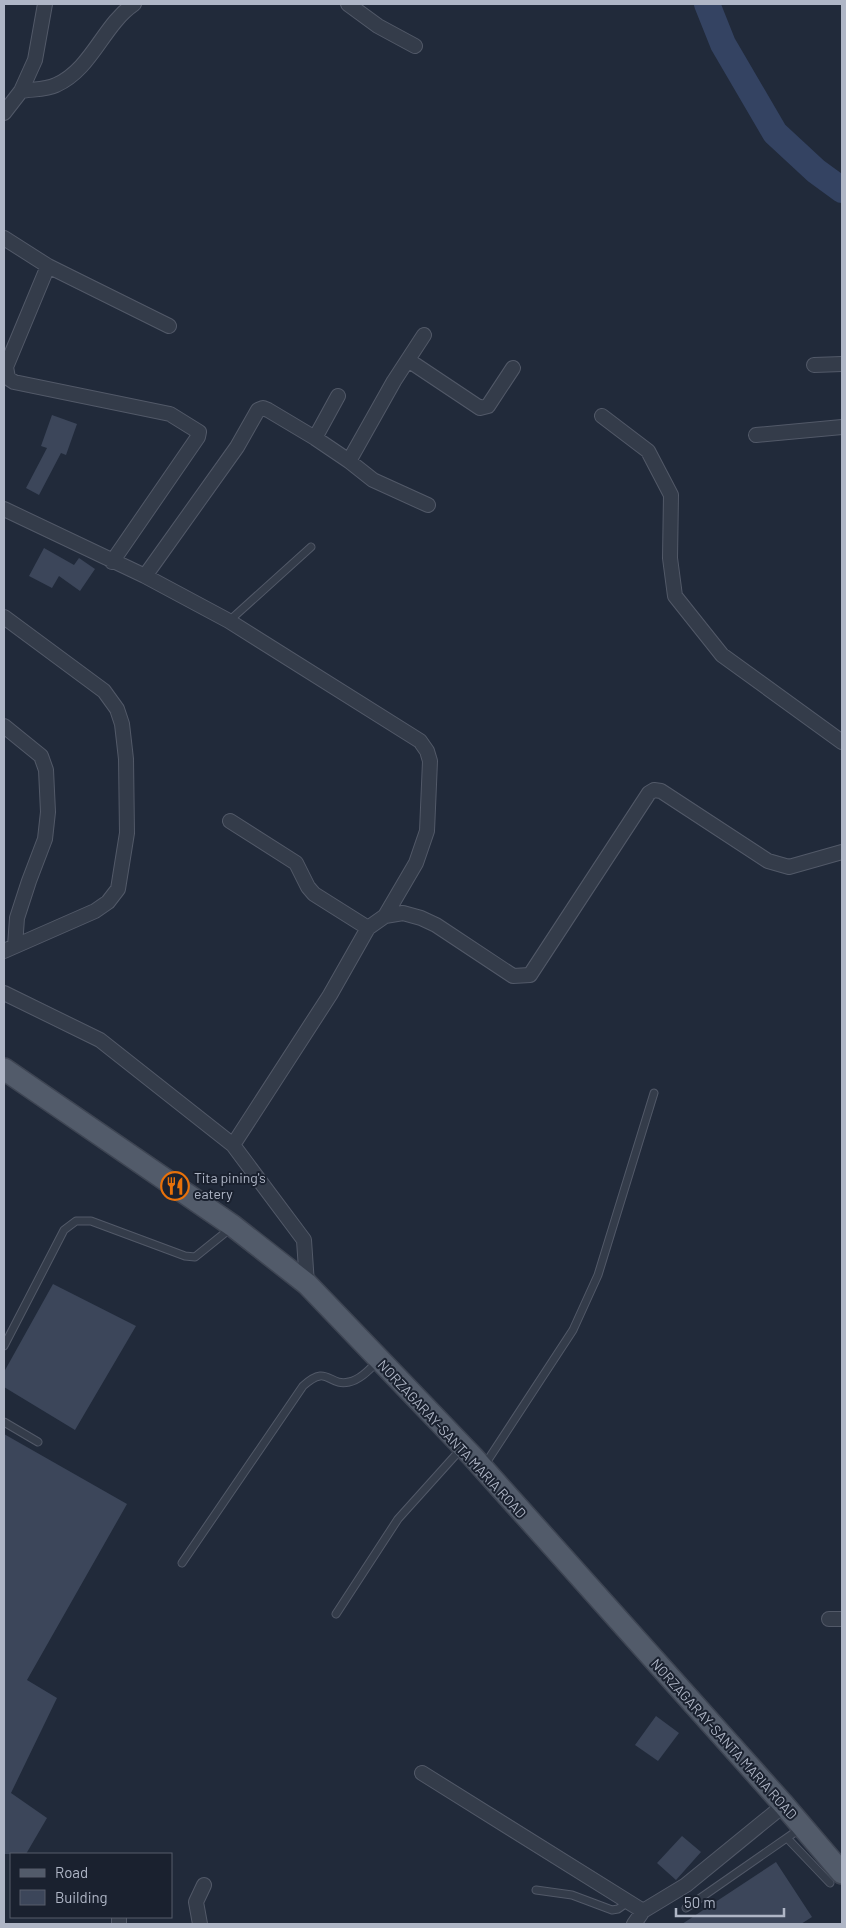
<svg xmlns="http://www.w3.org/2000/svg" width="846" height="1928" viewBox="0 0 846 1928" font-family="Barlow,sans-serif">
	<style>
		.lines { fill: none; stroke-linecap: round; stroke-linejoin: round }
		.river { stroke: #344362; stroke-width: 26 }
		.building { fill: #3c465a }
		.lane-casing { stroke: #525968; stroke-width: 9 }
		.street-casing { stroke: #525968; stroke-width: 16 }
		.primary-casing { stroke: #3e4553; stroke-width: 24 }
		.lane { stroke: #343c4a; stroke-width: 7 }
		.street { stroke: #343c4a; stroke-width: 14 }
		.primary { stroke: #525b6a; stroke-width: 21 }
		.labels { text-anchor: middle; stroke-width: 4; stroke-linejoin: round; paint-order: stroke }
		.poi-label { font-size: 14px; fill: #afb6c6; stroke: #1a212f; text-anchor: start }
		.street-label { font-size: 14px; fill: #afb6c6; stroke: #1a212f }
	</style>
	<rect width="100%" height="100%" fill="#212a3a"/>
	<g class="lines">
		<path class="river" d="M707,4l16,40 52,89 41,38 26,19"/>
	</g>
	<path class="building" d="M52,415l25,9 -11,31 -5,-2 -22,42 -13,-7 21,-40 -6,-2z
		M44,548l30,17 5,-7 16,11 -15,22 -21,-15 -7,12 -23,-12z
		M53,1284l83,42 -61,104 -71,-43v-15z
		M4,1434l123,70 -100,176 30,18 -46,95 36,25 -21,36h-22z
		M656,1716l23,17 -21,28 -23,-16z
		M682,1836l19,16 -25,28 -19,-17z
		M776,1862l36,55 -11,7h-119z"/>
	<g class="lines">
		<defs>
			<path id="lane" d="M229,621l82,-74
				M4,1346l60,-116 12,-9h15l94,35 10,1 36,-29
				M4,1422l34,20
				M484,1466l89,-136 25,-55 56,-182
				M182,1563l121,-177c25,-23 25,1 46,-4 11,-2 21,-13 29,-21
				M336,1614l62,-95 63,-70
				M787,1838l43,45
				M536,1890l36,5 40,15 6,-1 10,-7
				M686,1908l115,-80"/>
			<path id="street" d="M348,4l30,22 37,20
				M21,91c11,-2 25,-1 35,-6 36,-16 47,-60 78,-81
				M4,113l17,-22 14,-31 10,-56
				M4,238l44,28
				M408,360l72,48 8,-2 25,-38
				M814,365l28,-1
				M602,416l46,35 23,44 -1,63 5,38 47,59 120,87
				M756,435l86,-8
				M315,438l34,23 45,-80 30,-46
				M349,461l24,19 55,25
				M4,509l141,67 84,45 191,120 7,10 3,10 -3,70 -11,32 -31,53
				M112,562l86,-125 1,-5 -29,-18 -156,-32 -6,-4 -2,-11 42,-101 121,60
				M145,576l92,-129 21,-37 5,-2 5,2 47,28 23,-42
				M4,617l100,74 13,18 5,15 4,35 1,74 -9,56 -10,13 -13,9 -91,40
				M4,726l37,30 5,14 2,42 -3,27 -16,42 -12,37 -2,28
				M230,821l66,42 12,24 6,7 54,34 -38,67 -97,150
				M368,928l17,-12 18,-3 18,5 15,7 77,51 17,-1 119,-182 5,-3 7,1 107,70 21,6 53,-15
				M4,993l96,47 133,105 71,95 3,44
				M829,1619h13
				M422,1773l221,138
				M119,1917v7
				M200,1924l-4,-22 8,-17
				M634,1924l9,-13 43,-26 98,-80"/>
			<path id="primary" d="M4,1069l229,157 74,58 166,173 311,348 58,68"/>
		</defs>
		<use href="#lane" class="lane-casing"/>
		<use href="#street" class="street-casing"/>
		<use href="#primary" class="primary-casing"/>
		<use href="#lane" class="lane"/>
		<use href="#street" class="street"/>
		<use href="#primary" class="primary"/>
	</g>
	<defs>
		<symbol id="restaurant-ring" viewBox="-11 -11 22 22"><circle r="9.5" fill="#1a212f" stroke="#e8710a" stroke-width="1.5"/><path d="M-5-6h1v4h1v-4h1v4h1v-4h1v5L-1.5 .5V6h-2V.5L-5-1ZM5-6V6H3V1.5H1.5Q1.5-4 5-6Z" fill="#e8710a"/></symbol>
	</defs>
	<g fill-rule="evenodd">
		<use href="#restaurant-ring" x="159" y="1170" width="32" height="32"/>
	</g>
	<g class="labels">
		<g class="poi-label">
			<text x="194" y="1183">Tita pining's<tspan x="194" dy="16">eatery</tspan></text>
		</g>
		<g class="street-label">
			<text transform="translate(452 1439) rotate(47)" y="5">NORZAGARAY-SANTA MARIA ROAD</text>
			<text transform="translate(724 1739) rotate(48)" y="5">NORZAGARAY-SANTA MARIA ROAD</text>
		</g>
	</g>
	<rect width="846" height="1928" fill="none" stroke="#afb6c6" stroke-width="10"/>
	<rect x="10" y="1853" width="162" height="65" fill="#1a212f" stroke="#565d6b"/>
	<rect x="20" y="1869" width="25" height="8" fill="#525b6a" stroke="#565d6b"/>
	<text x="55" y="1878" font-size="15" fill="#afb6c6">Road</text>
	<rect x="20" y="1890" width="25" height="15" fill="#3c465a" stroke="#565d6b"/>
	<text x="55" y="1903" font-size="15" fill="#afb6c6">Building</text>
	<path d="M676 1908v8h108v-8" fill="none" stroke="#afb6c6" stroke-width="2.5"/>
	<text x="684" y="1908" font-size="15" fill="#afb6c6" stroke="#1a212f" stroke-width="4" paint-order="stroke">50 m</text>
</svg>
